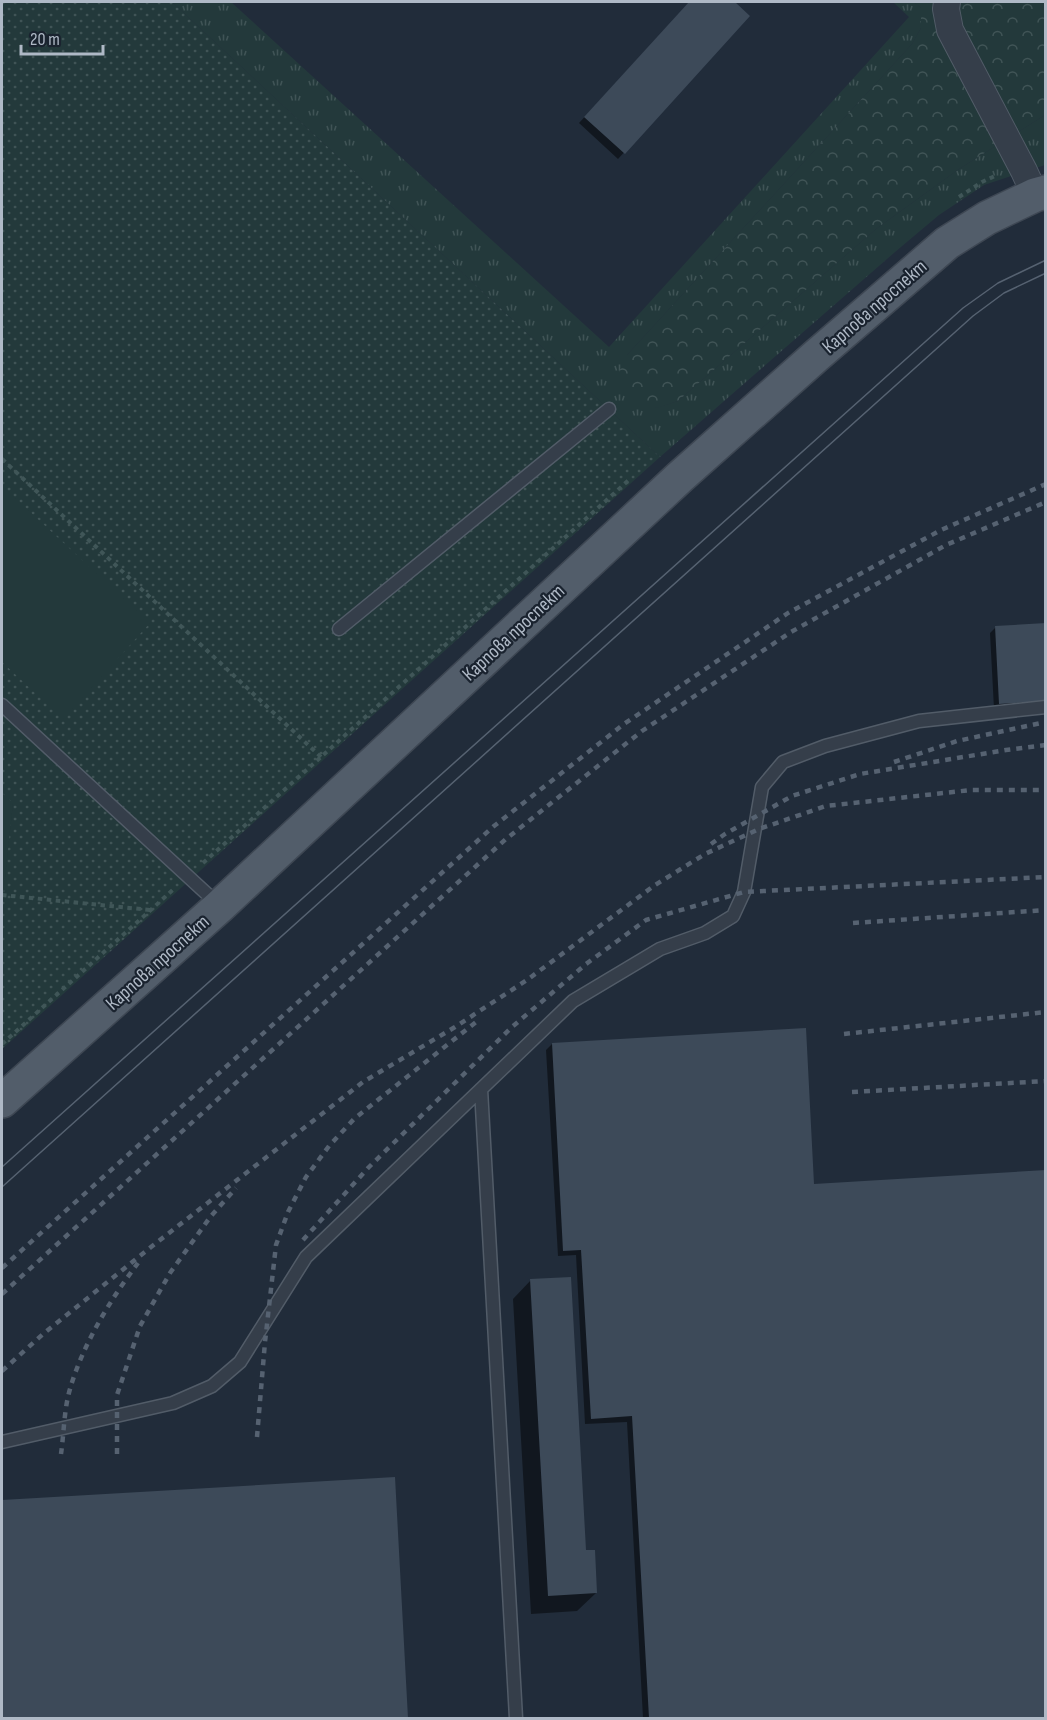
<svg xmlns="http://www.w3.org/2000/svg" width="1047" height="1720" viewBox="0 0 1047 1720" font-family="'Sofia Sans Condensed',sans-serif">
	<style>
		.grass { fill: url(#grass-tufts) }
		.forest { fill: url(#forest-crowns) }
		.park { fill: url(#park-dots) }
		.pitch { fill: #23393b }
		.shadow { fill: #0007 }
		.building { fill: #3d4a59 }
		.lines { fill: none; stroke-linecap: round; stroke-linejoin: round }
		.service-casing { stroke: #525c68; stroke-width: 15 }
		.minor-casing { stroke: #525c68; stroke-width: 28 }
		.primary-casing { stroke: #3e4753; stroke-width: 36 }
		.path { stroke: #405658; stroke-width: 4; stroke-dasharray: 4.5 4.5; stroke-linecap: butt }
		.service { stroke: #353e4a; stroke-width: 12 }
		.minor { stroke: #353e4a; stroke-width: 26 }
		.primary { stroke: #525d6a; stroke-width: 33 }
		.tram { stroke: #566271; stroke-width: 1.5 }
		.rail { stroke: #566271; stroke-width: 4.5; stroke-dasharray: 6 6; stroke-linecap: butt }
		.labels { text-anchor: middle; stroke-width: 4.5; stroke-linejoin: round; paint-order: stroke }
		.street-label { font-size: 20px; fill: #afb9c6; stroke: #1a232f }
	</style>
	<defs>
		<pattern id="grass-tufts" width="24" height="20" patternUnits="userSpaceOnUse" patternTransform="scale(1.5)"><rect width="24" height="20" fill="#23393b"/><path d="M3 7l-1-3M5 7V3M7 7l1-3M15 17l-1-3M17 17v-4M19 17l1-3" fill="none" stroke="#405456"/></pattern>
		<pattern id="forest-crowns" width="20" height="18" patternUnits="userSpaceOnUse" patternTransform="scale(1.5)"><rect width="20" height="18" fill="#23393b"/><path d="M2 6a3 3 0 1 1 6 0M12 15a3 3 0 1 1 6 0" fill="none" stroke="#405456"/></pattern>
		<pattern id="park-dots" width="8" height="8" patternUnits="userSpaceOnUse" patternTransform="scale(1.5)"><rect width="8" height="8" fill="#23393b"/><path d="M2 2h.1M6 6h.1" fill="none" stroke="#405456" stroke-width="1.8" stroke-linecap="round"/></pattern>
	</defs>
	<rect width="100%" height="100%" fill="#212c3a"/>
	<path class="grass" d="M172,2h59l378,345 300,-330 -16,-15h21l7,6v20l-9,16 -285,311 29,53 22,-7 198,-172 83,-60 86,-54v50l-61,20 -45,30 -44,37 -235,205z"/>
	<path class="forest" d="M914,2h131v113l-86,54 -83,60 -198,172 -21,7 -21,-5 -14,-12 -3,-19 8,-17 285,-311 9,-16v-20z"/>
	<path class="park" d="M2,2h170l488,455 -658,592z"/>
	<path class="pitch" d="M2,486l148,137 -87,96 -61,-57z
		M2,793l11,10 -11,102z"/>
	<path class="shadow" d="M690,2h43l15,14 -130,143 -39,-36z
		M1046,624v82l-52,3 -4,-76 6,-6z
		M552,1044l261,141 233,-13v546h-403l-16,-296 -42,2 -9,-169 -18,1 -12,-206z
		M531,1280l54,272 11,41 -19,18 -46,3 -18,-315z
		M394,1479l13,239h-405v-216z"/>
	<path class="building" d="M689,2h46l15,14 -125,138 -41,-37z
		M1046,623v78l-47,3 -4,-78z
		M806,1028l8,156 232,-14v548h-397l-17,-302 -41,3 -10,-169 -18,1 -11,-208z
		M571,1277l15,273h9l2,43 -49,3 -18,-317z
		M395,1477l13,241h-406v-218z"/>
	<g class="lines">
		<defs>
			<path id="service" d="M339,629l270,-220
				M2,705l217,200
				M481,1089l35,629
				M2,1442l171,-39 39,-17 28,-24 66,-105 267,-256 87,-52 45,-16 28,-17 11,-24 18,-105 21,-25 42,-16 94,-25 127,-14"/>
			<path id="minor" d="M947,2l-1,7 4,21 74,141 11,24"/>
			<path id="primary" d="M2,1101l218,-195 460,-429 136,-121 131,-113 40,-25 48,-23 11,-3"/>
		</defs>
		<use href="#service" class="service-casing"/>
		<use href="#minor" class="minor-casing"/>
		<use href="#primary" class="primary-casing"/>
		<path class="path" d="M959,197l23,-15 15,-7
			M2,459l319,298
			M203,863l427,-384
			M2,895l148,15
			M2,1044l173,-156"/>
		<use href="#service" class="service"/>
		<use href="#minor" class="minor"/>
		<use href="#primary" class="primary"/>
		<path class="tram" d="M2,1167l961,-859 35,-25 48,-23
			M2,1187l971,-871 31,-23 42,-20"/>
		<path class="rail" d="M894,762l63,-21 89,-19
			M711,844l14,-10 67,-38 68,-22 146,-24 40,-5
			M853,923l193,-13
			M844,1034l202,-22
			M852,1092l194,-11
			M303,1240l65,-72 144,-141 74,-63 60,-44 98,-28 302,-15
			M2,1268l492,-442 130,-102 164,-111 153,-83 105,-46
			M2,1294l504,-455 136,-108 149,-99 155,-87 100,-43
			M2,1371l41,-37 108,-87 212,-165 92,-55 72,-47 128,-95 50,-31 54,-25 67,-23 145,-16h75
			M257,1437l8,-95 11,-97 12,-33 18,-35 23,-31 25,-27 122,-97
			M61,1454c3,-21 3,-45 9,-65 13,-45 40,-89 68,-126
			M117,1454v-59l23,-69 30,-53 41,-57 25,-28"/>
	</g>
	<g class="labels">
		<g class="street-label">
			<text transform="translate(874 306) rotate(-41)" y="7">Карпова проспект</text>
			<text transform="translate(513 632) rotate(-43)" y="7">Карпова проспект</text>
			<text transform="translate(157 962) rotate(-42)" y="7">Карпова проспект</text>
		</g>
	</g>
	<rect width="1047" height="1720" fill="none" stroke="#afb9c6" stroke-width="6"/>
	<path d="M21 45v9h82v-9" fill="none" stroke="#afb9c6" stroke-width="3"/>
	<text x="30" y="45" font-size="18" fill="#afb9c6" stroke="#1a232f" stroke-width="4.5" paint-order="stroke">20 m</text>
</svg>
